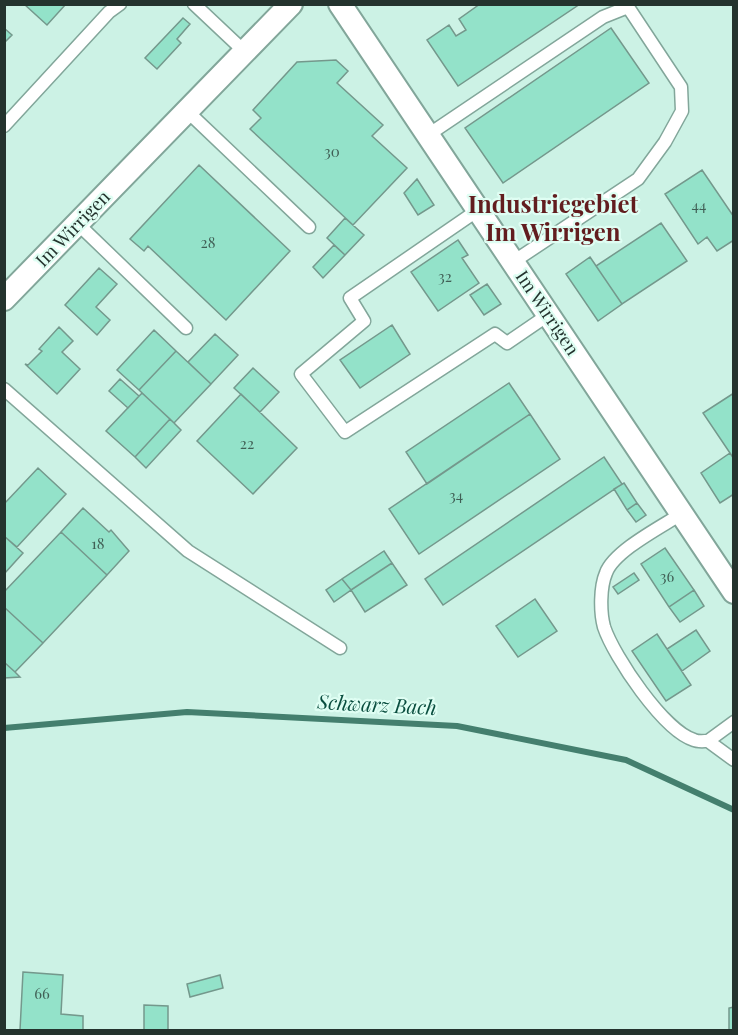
<svg xmlns="http://www.w3.org/2000/svg" width="738" height="1035" viewBox="0 0 738 1035" font-family="'Playfair Display',serif">
	<style>
		.lines { fill: none; stroke-linecap: round; stroke-linejoin: round }
		.stream { stroke: #447f6e; stroke-width: 6 }
		.building { fill: #93e2c9; stroke: #74988c; stroke-width: 1.5 }
		.lane-casing { stroke: #82a69a; stroke-width: 15 }
		.street-casing { stroke: #82a69a; stroke-width: 26 }
		.lane { stroke: #fff; stroke-width: 12 }
		.street { stroke: #fff; stroke-width: 22 }
		.labels { text-anchor: middle; stroke-width: 4.5; stroke-linejoin: round; paint-order: stroke }
		.number-label { font-size: 15px; fill: #405f55 }
		.street-label { font-size: 18px; fill: #24332e; stroke: #dffef3 }
		.water-label { font-size: 20px; font-style: italic; fill: #0a4e3f; stroke: #dffef3 }
		.district-label { font-size: 24px; font-weight: bold; fill: #621d1f; stroke: #dffef3 }
	</style>
	<rect width="100%" height="100%" fill="#ccf2e5"/>
	<g class="lines">
		<path class="stream" d="M4,728l183,-16 270,14 169,34 108,50"/>
	</g>
	<path class="building" d="M24,4h42l-19,21z
		M480,4h100l-122,82 -31,-46 22,-15 7,11 10,-6 -7,-11z
		M183,18l7,6 -13,15 4,4 -24,26 -12,-11z
		M4,28l8,7 -8,8z
		M611,28l38,55 -146,100 -38,-55z
		M336,60l12,11 -11,12 46,42 -11,11 35,32 -54,57 -103,-96 11,-11 -8,-8 44,-48z
		M199,165l91,86 -64,69 -78,-74 -4,5 -14,-12z
		M702,170l32,47v23l-17,11 -10,-14 -9,7 -33,-50z
		M417,179l17,26 -16,10 -14,-22z
		M345,218l19,17 -19,20 -18,-17z
		M661,223l26,38 -65,43 -26,-38z
		M458,240l10,15 -6,3 17,25 -41,28 -27,-39z
		M334,245l11,10 -22,23 -10,-11z
		M590,257l32,47 -24,17 -32,-47z
		M99,268l18,16 -21,23 14,13 -13,15 -32,-30z
		M487,284l14,20 -17,11 -14,-20z
		M392,325l18,29 -50,34 -20,-28z
		M59,327l14,14 -11,11 18,17 -23,25 -32,-30 3,1 14,-14 -3,-2z
		M154,330l22,21 -37,39 -22,-20z
		M215,334l23,21 -27,29 -23,-22z
		M176,351l35,33 -37,39 -35,-33z
		M253,368l26,24 -19,20 -26,-24z
		M120,379l19,17 -11,12 -19,-17z
		M509,383l21,31 -103,70 -21,-32z
		M142,393l28,26 -35,38 -29,-26z
		M734,393v66l-31,-46z
		M241,394l56,54 -44,46 -56,-53z
		M530,414l30,45 -141,95 -30,-45z
		M170,419l11,11 -35,38 -11,-11z
		M730,453l4,6v35l-14,9 -19,-30z
		M604,457l18,27 -179,121 -18,-26z
		M38,468l28,26 -49,53 -13,-11v-32z
		M624,483l13,20 -10,7 -13,-21z
		M637,503l9,12 -10,7 -9,-12z
		M83,508l26,24 2,-2 18,21 -22,24 -46,-43z
		M61,532l46,43 -64,68 -39,-36v-15z
		M4,536l19,17 -19,21z
		M665,548l29,42 -25,17 -28,-43z
		M384,551l8,12 -41,27 -9,-11z
		M392,563l15,22 -42,27 -14,-22z
		M634,573l5,7 -21,14 -5,-7z
		M342,579l9,11 -17,12 -8,-12z
		M694,590l10,16 -24,16 -11,-15z
		M535,599l22,32 -39,26 -22,-31z
		M4,607l39,36 -28,29 -11,-10z
		M696,630l14,21 -28,20 -15,-22z
		M657,634l34,51 -25,16 -34,-50z
		M4,662l11,10 5,5 -16,1z
		M23,972l40,3 -2,39 22,2v14h-63z
		M220,975l3,13 -33,9 -3,-13z
		M144,1005l24,1v24h-24z
		M734,1007v23h-5v-22z"/>
	<g class="lines">
		<defs>
			<path id="lane" d="M194,4l51,48
				M187,111l122,116
				M4,126l105,-114 11,-8
				M428,135l175,-118 25,-10 53,80 1,24 -17,31 -27,37 -125,83
				M478,210l-128,88 14,23 -63,53 44,58 150,-98 12,9 41,-28
				M78,224l108,104
				M4,389l184,162 152,97
				M681,514c-20,13 -67,37 -75,59 -6,14 -6,39 -2,54 10,30 60,104 90,113 4,2 10,1 14,1l26,-19
				M708,741l26,19"/>
			<path id="street" d="M340,4l394,588
				M4,299l287,-295"/>
		</defs>
		<use href="#lane" class="lane-casing"/>
		<use href="#street" class="street-casing"/>
		<use href="#lane" class="lane"/>
		<use href="#street" class="street"/>
	</g>
	<g class="labels">
		<g class="number-label">
			<text x="332" y="157">30</text>
			<text x="699" y="211">44</text>
			<text x="208" y="248">28</text>
			<text x="445" y="282">32</text>
			<text x="247" y="449">22</text>
			<text x="456" y="501">34</text>
			<text x="98" y="549">18</text>
			<text x="667" y="582">36</text>
			<text x="42" y="999">66</text>
		</g>
		<g class="street-label">
			<text transform="translate(73 229) rotate(-46)" y="6">Im Wirrigen</text>
			<text transform="translate(547 313) rotate(56)" y="6">Im Wirrigen</text>
		</g>
		<g class="water-label">
			<text transform="translate(377 705) rotate(3)" y="7">Schwarz Bach</text>
		</g>
		<g class="district-label">
			<text x="553" y="213">Industriegebiet<tspan x="553" dy="28">Im Wirrigen</tspan></text>
		</g>
	</g>
	<rect width="738" height="1035" fill="none" stroke="#24332e" stroke-width="12"/>
</svg>
